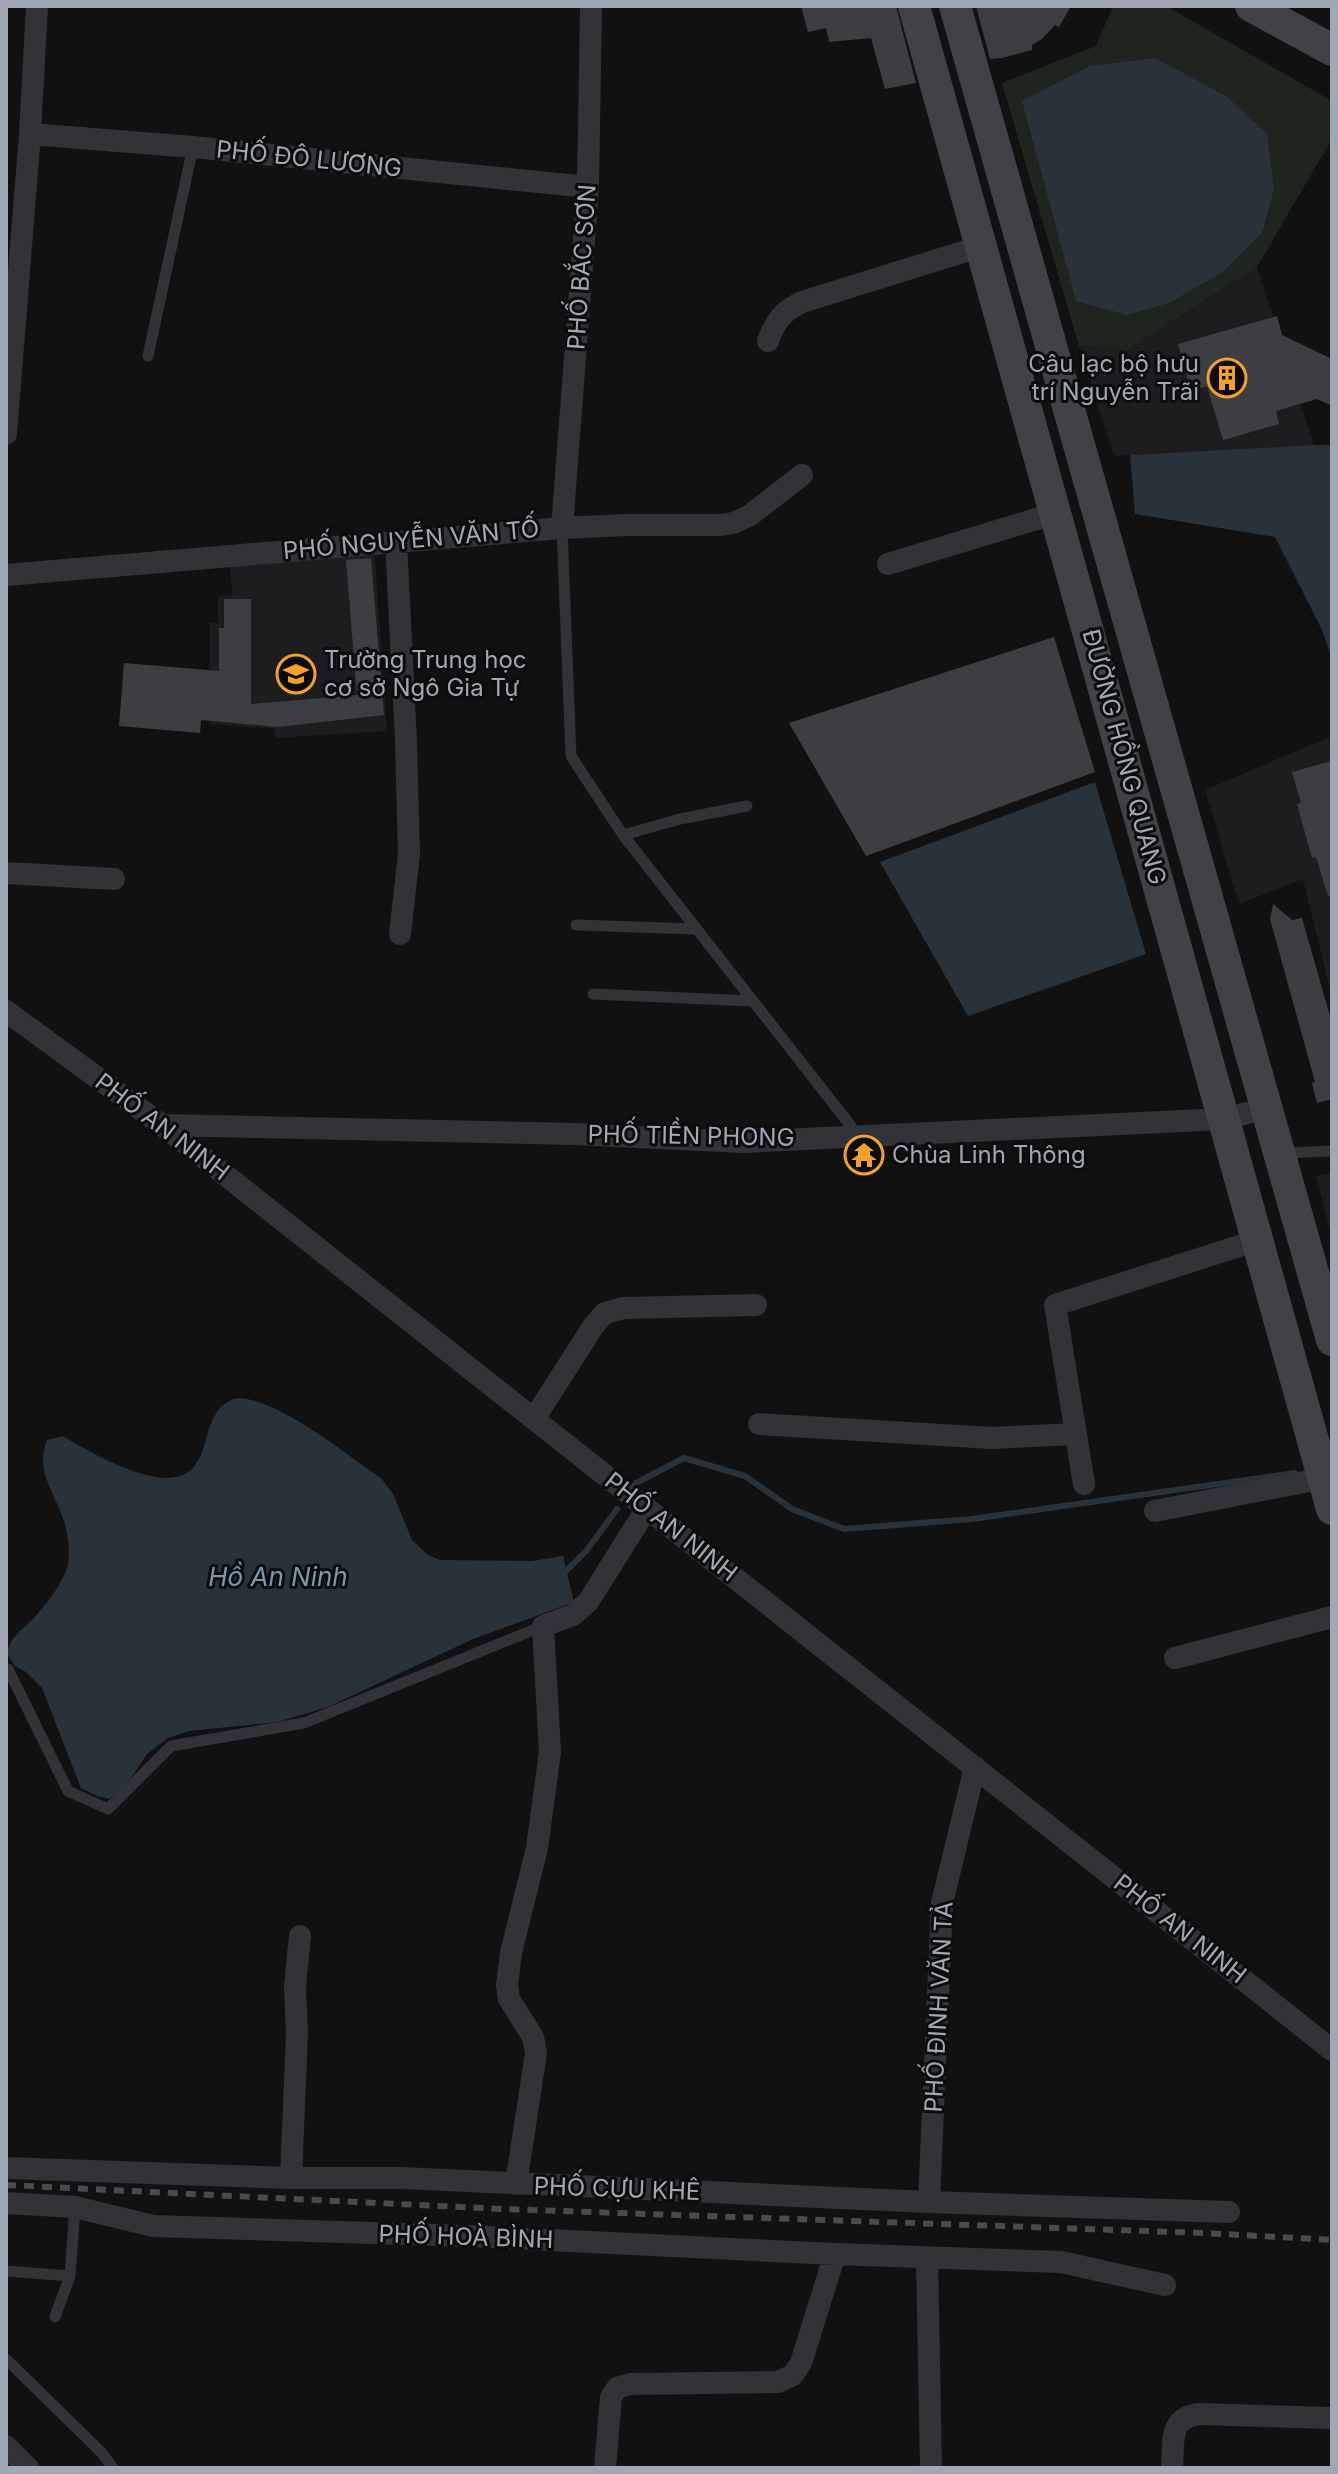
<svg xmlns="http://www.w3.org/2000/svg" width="1338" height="2474" viewBox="0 0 1338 2474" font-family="Inter,sans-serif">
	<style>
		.built { fill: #1d1d1f }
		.green { fill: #1d251e }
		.water { fill: #293238 }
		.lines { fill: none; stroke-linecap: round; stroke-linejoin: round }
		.stream { stroke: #293238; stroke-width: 6 }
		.building { fill: #3d3e42 }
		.lane { stroke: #323337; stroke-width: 11 }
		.street { stroke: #323337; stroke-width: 22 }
		.secondary { stroke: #404247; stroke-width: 32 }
		.rail { stroke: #494b50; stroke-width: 6; stroke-dasharray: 10 8; stroke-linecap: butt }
		.labels { text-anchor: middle; stroke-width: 6; stroke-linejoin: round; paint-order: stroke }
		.street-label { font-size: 24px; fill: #a2a8b3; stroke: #0c0c0d }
		.poi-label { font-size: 24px; fill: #a2a8b3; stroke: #0c0c0d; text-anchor: start }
		.water-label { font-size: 26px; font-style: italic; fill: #7899af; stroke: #0c0c0d }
	</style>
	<rect width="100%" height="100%" fill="#111112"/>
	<path class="built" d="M1257,267l57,178 -200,11 -35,-110 48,4z
		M374,545l13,186 -112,7v-9l-65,-5v-101h8v-26l15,-3 -4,-32z
		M1332,736v262l-29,-119 -64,25 -34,-114z
		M1332,1173v65l-16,-62z"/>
	<path class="green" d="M1113,6h53l166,95v38l-75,128 -130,83 -48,-4 -77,-263 94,-37z"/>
	<path class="water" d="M1155,58l71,38 41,38 7,55 -12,44 -38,38 -55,32 -42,12 -51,-14 -54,-200 68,-35z
		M1314,445h18v215l-9,-28 -48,-95 -140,-23 -5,-59z
		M1095,782l51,172 -178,62 -88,-154z
		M238,1398c43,2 107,56 143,80l12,16 19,46 16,15 12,5 92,1 31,-5 11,46 -101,37 -145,68 -51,15 -88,9 -21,7 -21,16 -23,34 -15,11 -12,-3 -16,-8 -39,-100 -16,-16 -11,-6 -8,-12c3,-17 14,-23 25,-34 11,-11 34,-41 36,-56 2,-13 0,-31 -4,-43 -9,-29 -30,-50 -17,-81l15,-4c27,15 103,62 131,32 19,-21 10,-62 45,-70z"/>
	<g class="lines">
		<path class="stream" d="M636,1483l48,-25 61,18 47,33 52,20 128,-10 323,-46
			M564,1573l23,-23 30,-41"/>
	</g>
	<path class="building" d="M801,6h95l20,77 -31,6 -14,-51 -42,4 -3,-14 -18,4z
		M976,6h95l-12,21 -4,-2 -13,14 -10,6v5l-30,8 -12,1z
		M1277,316l5,19 50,24v47l-15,-7 -41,12 3,13 -56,16 -16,-54 -16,5 -13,-47z
		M371,558l13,157 -106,12 -77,-7 -1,13 -81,-7 5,-63 95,8v-43h5v-29h27v105l106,-9 -11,-135z
		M1054,637l41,135 -229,84 -77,-133z
		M1332,761v135h-4l-12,-39 -4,1 -15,-54 4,-1 -9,-31z
		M1273,904l19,16 10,-2 30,105v76l-15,4 -5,-20 3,-1 -45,-163z"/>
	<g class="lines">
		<path class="lane" d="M148,356l45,-209
			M562,528l9,228 52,79 235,300
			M623,835l57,-16 67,-13
			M576,925l120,4
			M593,994l159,7
			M1284,1153l48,-2
			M6,1669h2l60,122 40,18 63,-63 133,-23 239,-97
			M6,2271l64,5
			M55,2317l15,-41 5,-69
			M6,2359l96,94 11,15"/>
		<path class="street" d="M30,134l163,13 395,40
			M768,341c7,-20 15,-30 34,-39l180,-56
			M6,434l24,-300 7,-128
			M562,528l26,-341 3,-181
			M396,542l10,200 3,112 -9,80
			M888,564l168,-51
			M6,575l556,-47 64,-3h95l12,-2 16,-7 53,-41
			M6,873l108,6
			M6,1011l156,114 1170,925
			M162,1125l412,9 169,8 481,-23 43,-11
			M534,1419l60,-94 11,-12 19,-5 132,-3
			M759,1424l233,14 84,-4
			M1084,1484l-29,-179 203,-65
			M1155,1511l169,-33
			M1175,1658l157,-41
			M6,2168l285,10h111l527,24 300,10
			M291,2178l6,-145 -2,-47 5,-50
			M516,2184l20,-131 -3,-16 -24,-38 -2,-14 4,-32 26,-105 13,-96 -7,-126 30,-11 15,-13 59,-94
			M929,2202l13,-299 33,-136
			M6,2203l69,4 78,19 315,10 367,18 226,8 104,23
			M927,2258l4,210
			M6,2446l22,22
			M605,2468l6,-71 6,-9 13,-4 148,-2 15,-7 8,-12 34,-109
			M1172,2468c2,-26 -4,-50 27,-54l133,4"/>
		<path class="secondary" d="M914,6l418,1503
			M955,6l377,1334
			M1251,6l81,44"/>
		<path class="rail" d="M6,2185l496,24 702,24 128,7"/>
	</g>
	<defs>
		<symbol id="building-ring" viewBox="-11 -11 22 22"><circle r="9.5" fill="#0c0c0d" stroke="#f2a229" stroke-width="1.5"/><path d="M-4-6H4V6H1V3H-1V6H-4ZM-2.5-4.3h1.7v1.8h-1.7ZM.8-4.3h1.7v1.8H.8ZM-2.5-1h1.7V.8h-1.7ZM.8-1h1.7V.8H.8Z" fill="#f2a229"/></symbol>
		<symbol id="school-ring" viewBox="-11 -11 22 22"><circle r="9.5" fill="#0c0c0d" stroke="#f2a229" stroke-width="1.5"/><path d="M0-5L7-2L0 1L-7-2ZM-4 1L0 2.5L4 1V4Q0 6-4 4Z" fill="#f2a229"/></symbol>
		<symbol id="temple-ring" viewBox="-11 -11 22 22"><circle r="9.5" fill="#0c0c0d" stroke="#f2a229" stroke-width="1.5"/><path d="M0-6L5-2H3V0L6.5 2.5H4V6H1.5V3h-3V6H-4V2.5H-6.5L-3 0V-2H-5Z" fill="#f2a229"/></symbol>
	</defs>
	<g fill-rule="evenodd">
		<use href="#building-ring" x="1205" y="356" width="44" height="44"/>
		<use href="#school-ring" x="274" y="652" width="44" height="44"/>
		<use href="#temple-ring" x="842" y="1133" width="44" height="44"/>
	</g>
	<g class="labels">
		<g class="street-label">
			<text transform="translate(309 159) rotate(6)" y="8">PHỐ ĐÔ LƯƠNG</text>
			<text transform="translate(582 267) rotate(-86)" y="8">PHỐ BẮC SƠN</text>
			<text transform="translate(411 540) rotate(-5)" y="8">PHỐ NGUYỄN VĂN TỐ</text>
			<text transform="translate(1124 757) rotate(75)" y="8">ĐƯỜNG HỒNG QUANG</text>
			<text transform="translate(162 1127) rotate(37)" y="8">PHỐ AN NINH</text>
			<text transform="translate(691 1136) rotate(1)" y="8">PHỐ TIỀN PHONG</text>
			<text transform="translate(671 1527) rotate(38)" y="8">PHỐ AN NINH</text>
			<text transform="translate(1180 1929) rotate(38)" y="8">PHỐ AN NINH</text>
			<text transform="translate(939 2007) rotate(-87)" y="8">PHỐ ĐINH VĂN TẢ</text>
			<text transform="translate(617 2189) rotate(2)" y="8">PHỐ CỰU KHÊ</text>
			<text transform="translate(466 2237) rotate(2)" y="8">PHỐ HOÀ BÌNH</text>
		</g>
		<g class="poi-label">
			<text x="1199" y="372" text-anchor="end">Câu lạc bộ hưu<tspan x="1199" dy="28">trí Nguyễn Trãi</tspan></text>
			<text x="324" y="668">Trường Trung học<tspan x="324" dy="28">cơ sở Ngô Gia Tự</tspan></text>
			<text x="892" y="1163">Chùa Linh Thông</text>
		</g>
		<g class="water-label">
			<text x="278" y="1586">Hồ An Ninh</text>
		</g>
	</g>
	<rect width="1338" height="2474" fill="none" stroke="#a2a8b3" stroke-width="16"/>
</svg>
